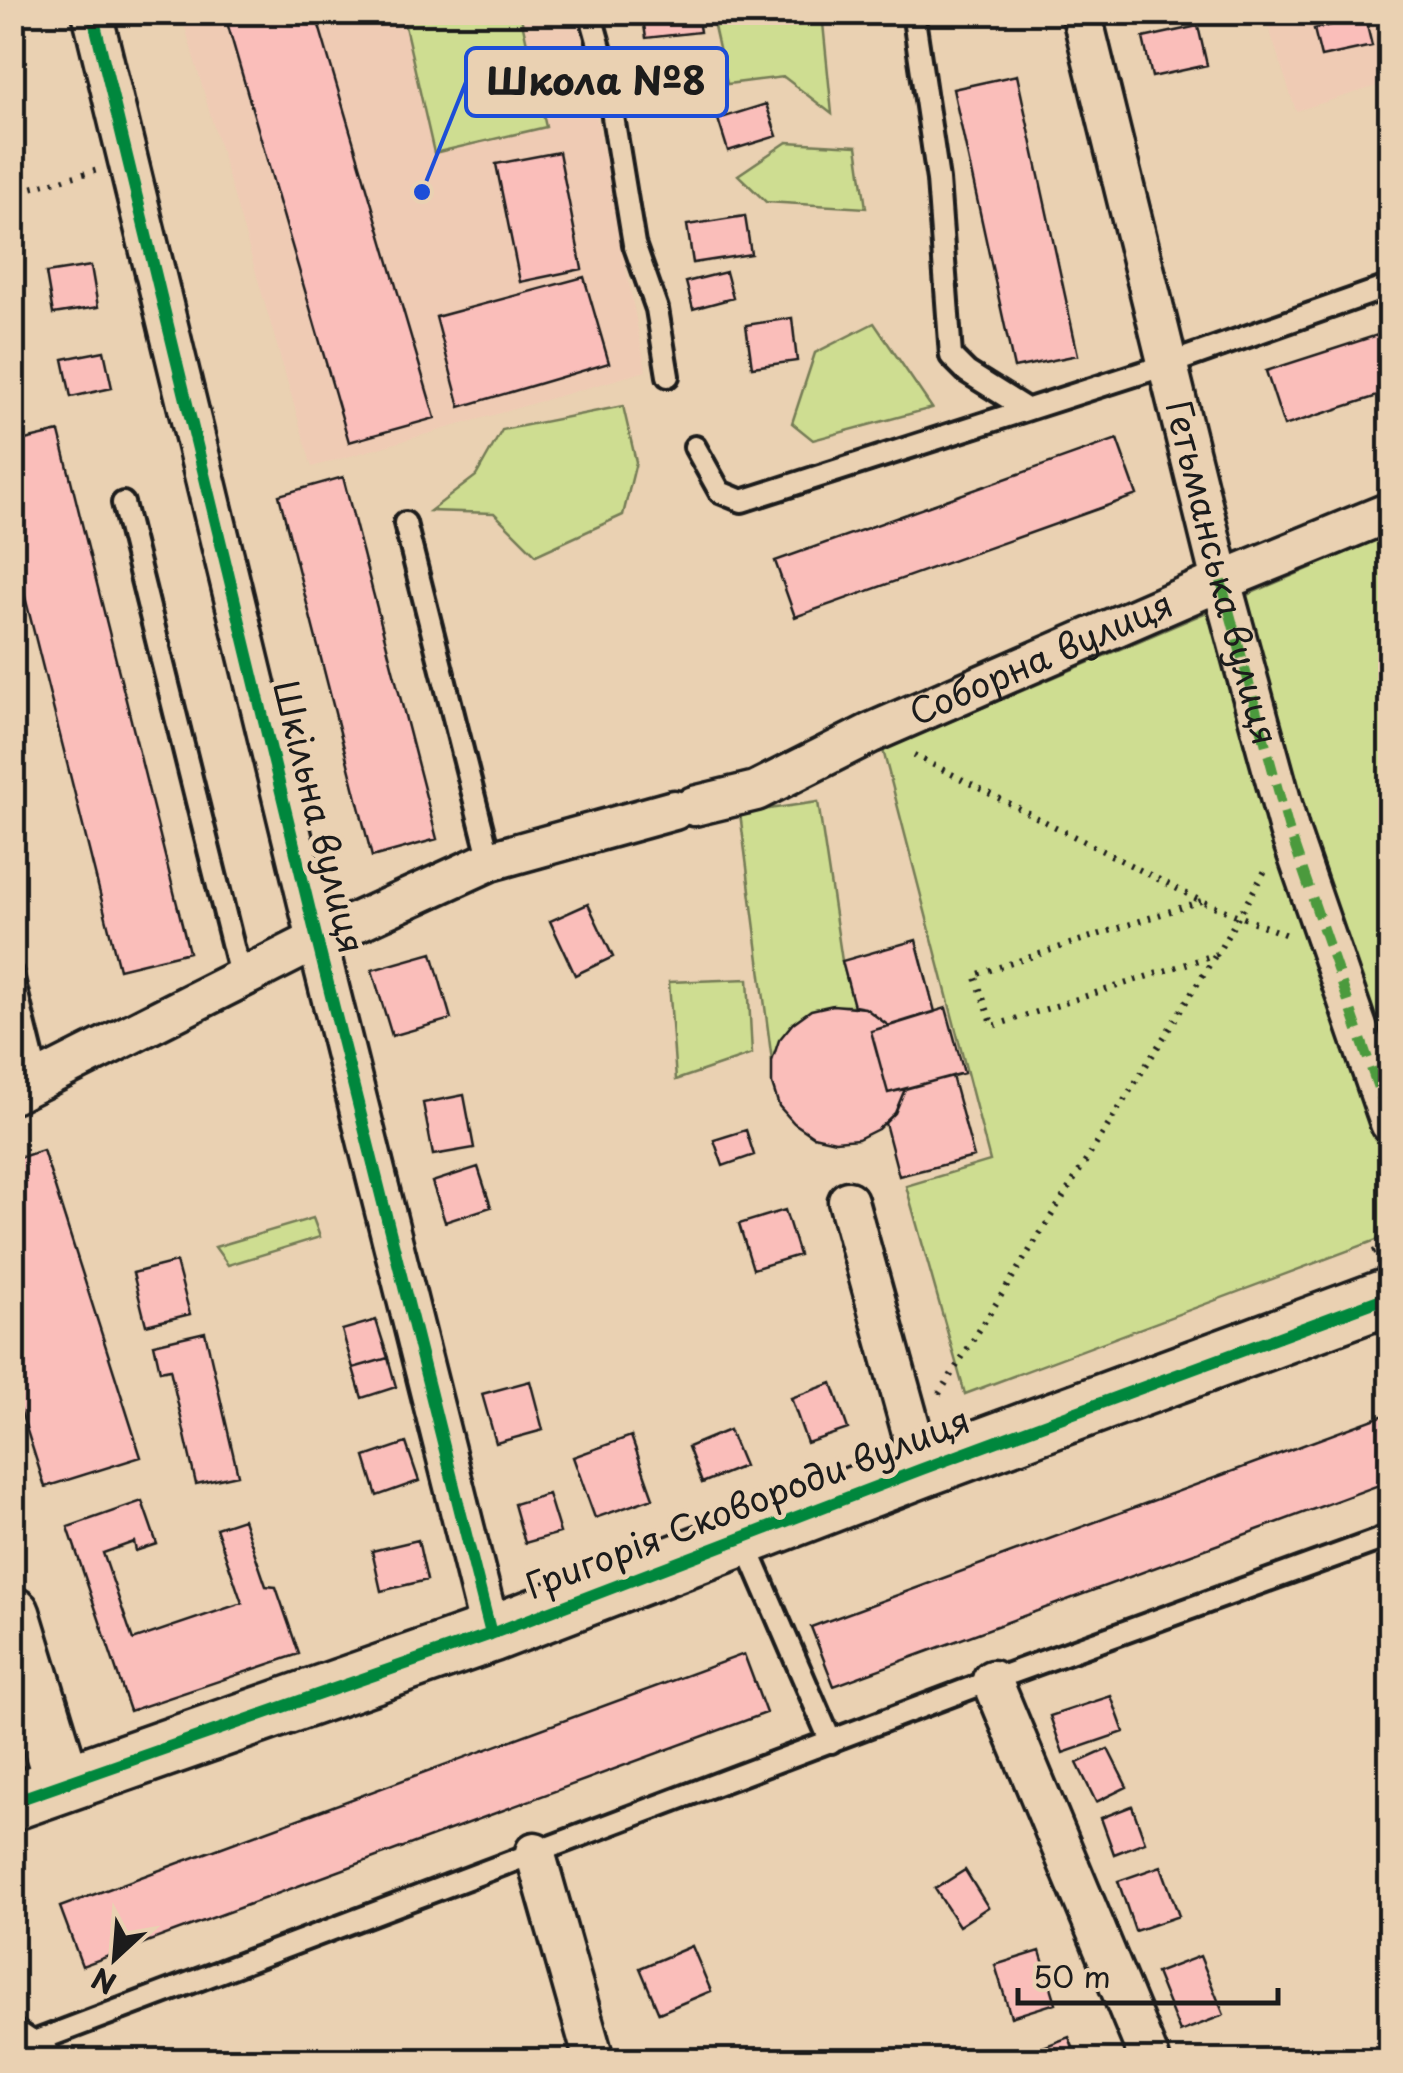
<svg xmlns="http://www.w3.org/2000/svg" width="1403" height="2073" viewBox="0 0 1403 2073" font-family="'Playpen Sans',sans-serif">
	<style>
		.built { fill: #efcbb4 }
		.green { fill: #cedd91; stroke: #757c56; stroke-width: 2.5 }
		.building { fill: #fabeba; stroke: #1c1c1c; stroke-width: 2.5 }
		.lines { fill: none; stroke-linecap: round; stroke-linejoin: round }
		.lane-casing { stroke: #1c1c1c; stroke-width: 28 }
		.street-casing { stroke: #1c1c1c; stroke-width: 45 }
		.secondary-casing { stroke: #1c1c1c; stroke-width: 62 }
		.path { stroke: #1c1c1c; stroke-width: 6; stroke-dasharray: 2.5 8; stroke-linecap: butt }
		.lane { stroke: #ead1b2; stroke-width: 20 }
		.street { stroke: #ead1b2; stroke-width: 38 }
		.secondary { stroke: #ead1b2; stroke-width: 55 }
		.quiet { stroke: #4c9a3e; stroke-width: 10; stroke-dasharray: 20 10; stroke-linecap: butt }
		.cycleway-casing { stroke: #ead1b2; stroke-width: 19 }
		.cycleway { stroke: #00873e; stroke-width: 12 }
		.labels { text-anchor: middle; stroke-width: 10; stroke-linejoin: round; paint-order: stroke }
		.street-label { font-size: 35px; fill: #1c1c1c; stroke: #ead1b2 }
		.leader { fill: none; stroke: #1d4ed8; stroke-width: 4 }
		.callout-dot { fill: #1d4ed8; stroke: #ead1b2; stroke-width: 4 }
		.callout { fill: #ead1b2; stroke: #1d4ed8; stroke-width: 4 }
		.callout-label { font-size: 38px; text-anchor: middle; font-weight: bold; fill: #1c1c1c }
	</style>
	<rect width="100%" height="100%" fill="#ead1b2"/>
	<filter id="ink" filterUnits="userSpaceOnUse"><feTurbulence type="fractalNoise" baseFrequency=".01" numOctaves="2"/><feDisplacementMap in="SourceGraphic" scale="20" xChannelSelector="R" yChannelSelector="G"/><feConvolveMatrix kernelMatrix="1 2 1 2 8 2 1 2 1" color-interpolation-filters="sRGB"/></filter>
	<g filter="url(#ink)">
		<path class="built" d="M181,13h396l69,358 -334,96z
			M1264,13h126v69l-94,29z"/>
		<path class="green" d="M402,13h118l26,114 -112,26z
			M711,13h111l10,101 -48,-37 -57,7z
			M787,142l70,4 9,62 -100,-6 -28,-27z
			M874,323l58,85 -119,32 -21,-17 23,-70z
			M623,406l13,56 -13,53 -87,40 -42,-42 -64,-2 46,-35 26,-46z
			M1390,534v701l-425,159 -59,-208 84,-25 -107,-411z
			M818,802l24,159 12,45c-43,-3 -68,15 -82,55l-32,-248z
			M748,979l4,75 -76,26 -7,-98z
			M313,1218l7,19 -92,28 -13,-18z"/>
		<path class="building" d="M224,12h91l120,406 -86,24z
			M642,12h55l3,20 -54,6z
			M1365,17l7,29 -51,11 -7,-28z
			M1198,26l9,39 -55,12 -9,-39z
			M1017,75l61,280 -64,13 -61,-279z
			M766,104l11,32 -49,15 -10,-32z
			M559,152l23,117 -62,13 -24,-118z
			M745,216l6,38 -58,9 -6,-38z
			M91,266l7,41 -45,7 -7,-41z
			M726,272l7,26 -40,11 -7,-27z
			M584,277l25,86 -149,44 -24,-90z
			M792,318l5,43 -45,6 -6,-42z
			M1390,331v61l-106,34 -18,-55z
			M104,351l8,37 -41,9 -8,-38z
			M59,432l130,520 -70,17 -107,-424v-102z
			M1117,439l20,56 -342,122 -20,-56z
			M343,477l94,362 -65,18 -93,-362z
			M588,904l25,53 -38,18 -25,-54z
			M916,940l19,72 -46,14 -24,-18 -11,-2 -12,-45z
			M432,953l19,66 -59,17 -20,-66z
			M833,1005l32,3 24,18 -18,5 17,62 17,-4 -10,24 -17,16 -20,10 -23,2 -22,-5 -19,-13 -15,-17 -7,-22v-23l7,-21 14,-17 18,-13z
			M946,1008l18,65 -76,20 -17,-62z
			M952,1076l22,81 -75,19 -14,-53 10,-10 10,-24z
			M464,1095l10,53 -41,7 -10,-52z
			M746,1130l8,25 -31,11 -9,-26z
			M43,1150l98,307 -96,30 -33,-103v-224z
			M478,1167l13,40 -46,15 -13,-40z
			M785,1210l14,45 -46,14 -14,-45z
			M176,1262l14,52 -44,11 -13,-52z
			M376,1320l12,38 -35,10 -11,-38z
			M205,1332l33,143 -42,9 -26,-115 -10,2 -6,-27z
			M388,1358l8,29 -34,11 -9,-30z
			M530,1381l13,49 -47,13 -14,-49z
			M832,1383l16,46 -41,14 -16,-45z
			M1390,1413v68l-556,205 -23,-59z
			M729,1430l15,36 -42,17 -14,-36z
			M631,1436l22,62 -58,20 -22,-61z
			M406,1443l13,38 -42,15 -12,-39z
			M548,1494l12,39 -35,10 -11,-39z
			M142,1501l15,43 -21,7 -2,-9 -31,11 30,87 109,-37 -26,-75 27,-9 23,67 10,1 23,67 -169,57 -62,-184z
			M418,1540l9,40 -46,11 -9,-40z
			M744,1654l22,59 -684,253 -22,-59z
			M1111,1696l13,36 -61,21 -13,-37z
			M12,1741l8,28 -8,2z
			M1108,1749l19,38 -31,15 -19,-39z
			M1132,1806l13,36 -31,12 -13,-36z
			M1161,1866l18,50 -44,15 -17,-50z
			M965,1870l23,37 -29,19 -24,-37z
			M692,1946l19,45 -52,22 -19,-45z
			M1040,1951l16,52 -45,14 -16,-52z
			M1200,1956l24,59 -44,17 -24,-59z
			M1069,2037l9,23h-45l-3,-8z"/>
		<g class="lines">
			<defs>
				<path id="lane" d="M590,12l14,50 30,182 23,65 11,67
					M913,12l25,168 13,176 16,16 59,37
					M695,447l25,45 22,9 424,-136 224,-79
					M123,503l118,476
					M405,523l85,338
					M12,974l27,109
					M743,1538l88,204
					M23,2046l969,-366 398,-144"/>
				<g id="street">
					<path d="M92,12l225,928 174,694"/>
					<path id="s1" d="M1081,12l140,569 68,249 101,293"/>
					<path id="s2" d="M694,806l62,-15 115,-58 350,-152 169,-69"/>
					<path d="M12,1094l305,-154 173,-79 184,-51"/>
					<path d="M848,1201l74,268"/>
					<path d="M992,1680l158,380"/>
					<path d="M535,1852l59,208"/>
					<path d="M12,2039l31,21"/>
				</g>
				<path id="secondary" d="M12,1615l51,168
					M12,1802l479,-168 431,-165 468,-173"/>
			</defs>
			<use href="#lane" class="lane-casing"/>
			<use href="#street" class="street-casing"/>
			<use href="#secondary" class="secondary-casing"/>
			<path class="path" d="M12,193l86,-23
				M914,755l287,146 88,35
				M1201,901l-226,74 18,51 224,-72 49,-85
				M1373,1252l17,-7
				M939,1394l276,-438"/>
			<use href="#lane" class="lane"/>
			<use href="#street" class="street"/>
			<use href="#secondary" class="secondary"/>
			<path class="quiet" d="M1221,581l68,249 101,293"/>
			<defs>
				<path id="cycleway" d="M92,12l225,928 174,694
					M12,1802l479,-168 431,-165 468,-173"/>
			</defs>
			<use href="#cycleway" class="cycleway-casing"/>
			<use href="#cycleway" class="cycleway"/>
		</g>
	</g>
	<g class="labels">
		<g class="street-label">
			<text dy="12" stroke="none"><textPath href="#s1" startOffset="578">Гетьманська вулиця</textPath></text>
			<text dy="12" stroke="none"><textPath href="#s2" startOffset="378">Соборна вулиця</textPath></text>
			<text transform="translate(318 817) rotate(76)" y="12">Шкільна вулиця</text>
			<text transform="translate(748 1504) rotate(-21)" y="12">Григорія Сковороди вулиця</text>
		</g>
	</g>
	<path class="leader" d="M422 192L466 82"/>
	<circle class="callout-dot" cx="422" cy="192" r="10"/>
	<rect class="callout" x="466" y="48" width="261" height="68" rx="10"/>
	<g class="callout-label">
		<text x="596" y="95">Школа №8</text>
	</g>
	<rect width="1403" height="2073" fill="none" stroke="#ead1b2" stroke-width="50"/>
	<rect x="25" y="25" width="1353" height="2023" fill="none" stroke="#1c1c1c" stroke-width="4" filter="url(#ink)"/>
	<g transform="translate(115 1958) rotate(206)" stroke="#ead1b2" stroke-width="8" paint-order="stroke">
	<path d="M0-8L18 38L0 25L-18 38Z" fill="#1c1c1c"/>
	<text y="-15" font-size="28" font-weight="bold" text-anchor="middle" fill="#1c1c1c">N</text>
	</g>
	<path d="M1018 1988v15h260v-15" fill="none" stroke="#1c1c1c" stroke-width="5"/>
	<text x="1033" y="1988" font-size="30" fill="#1c1c1c" stroke="#ead1b2" stroke-width="8" paint-order="stroke">50 m</text>
</svg>
